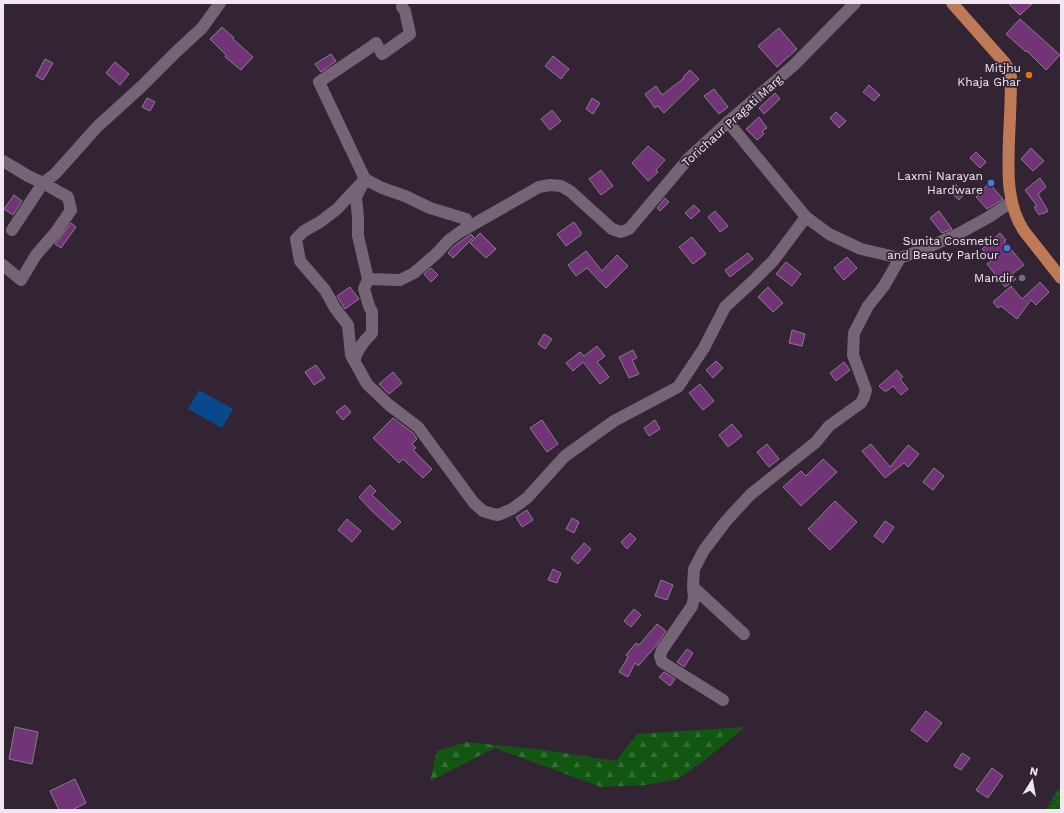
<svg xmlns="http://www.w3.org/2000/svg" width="1064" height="813" viewBox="0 0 1064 813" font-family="'Work Sans',sans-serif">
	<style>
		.grass { fill: url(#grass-dots) }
		.forest { fill: url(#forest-firs) }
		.water { fill: #09498b }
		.building { fill: #713476; stroke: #8c7a8d }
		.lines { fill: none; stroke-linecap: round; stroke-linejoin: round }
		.minor { stroke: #756376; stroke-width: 12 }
		.major { stroke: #be7a56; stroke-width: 12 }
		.food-dot { fill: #e8710a; stroke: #332434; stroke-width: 1.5 }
		.shop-dot { fill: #3f7fe0; stroke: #332434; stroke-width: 1.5 }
		.worship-dot { fill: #6b7280; stroke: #332434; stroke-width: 1.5 }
		.labels { text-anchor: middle; stroke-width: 3.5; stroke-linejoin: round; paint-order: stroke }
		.poi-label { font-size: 12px; fill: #f1e7f2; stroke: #332434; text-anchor: end }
		.street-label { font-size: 12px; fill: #f1e7f2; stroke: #332434 }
	</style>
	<defs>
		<pattern id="grass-dots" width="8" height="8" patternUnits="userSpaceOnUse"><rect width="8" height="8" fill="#125711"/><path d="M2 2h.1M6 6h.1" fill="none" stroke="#356f34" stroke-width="1.8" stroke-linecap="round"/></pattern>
		<pattern id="forest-firs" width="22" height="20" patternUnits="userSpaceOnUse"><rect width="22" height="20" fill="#125711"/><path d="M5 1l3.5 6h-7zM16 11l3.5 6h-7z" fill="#356f34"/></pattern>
	</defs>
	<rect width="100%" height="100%" fill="#332434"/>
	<path class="grass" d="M1061,788v22h-15l11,-19z"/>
	<path class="forest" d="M745,727l-39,32 -28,20 -32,6 -45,2 -106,-39 -65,33 7,-30 30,-9 77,8 72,11 21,-27z"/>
	<path class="water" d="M199,390l34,19 -11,19 -34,-19z"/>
	<path class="building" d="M1008,3h25l-13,12z
		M1020,19l40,36 -14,15 -19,-19 -1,1 -20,-18z
		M222,27l12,11 -1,1 20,18 -12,13 -16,-13 1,-2 -16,-16z
		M779,28l18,21 -20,18 -19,-21z
		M331,54l5,7 -15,11 -6,-8z
		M553,56l16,13 -8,10 -16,-13z
		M45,59l8,4 -10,17 -7,-4z
		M115,62l14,12 -9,11 -14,-12z
		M690,70l9,9 -35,34 -6,-7 -3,2 -10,-14 11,-8 6,9 22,-17 -1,-1z
		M869,85l11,10 -6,6 -11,-9z
		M714,89l14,18 -9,7 -15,-18z
		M775,93l5,6 -16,15 -5,-6z
		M147,98l8,4 -5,9 -8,-4z
		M592,98l8,5 -7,11 -7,-5z
		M552,110l9,11 -11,9 -9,-11z
		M836,112l10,9 -7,7 -9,-10z
		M759,117l8,11 -5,3 2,3 -7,6 -11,-11z
		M648,146l17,14 -9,10 2,2 -10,9 -16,-18z
		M1031,148l13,13 -11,10 -12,-12z
		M976,152l10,10 -6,6 -10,-10z
		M601,170l12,16 -12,9 -12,-16z
		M1040,178l6,9 -8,7 10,17 -5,3 -1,-1 -3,2 -5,-8 3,-1 -12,-16z
		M989,183l14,16 -16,10 -11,-12z
		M955,184l10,9 -6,7 -10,-9z
		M14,195l8,6 -9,14 -9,-6z
		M665,198l4,4 -9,9 -3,-3z
		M694,205l6,6 -9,8 -6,-6z
		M715,211l13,15 -8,6 -12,-15z
		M939,211l13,18 -10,4 -12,-15z
		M574,222l7,10v3l-15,11 -9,-12z
		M71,223l5,4 -15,21 -6,-4z
		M480,233l16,16 -10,9 -16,-15z
		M1000,233l6,7 -2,1 20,24 -12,9 4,5 -11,8 -18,-23 5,-4 -10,-11z
		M471,234l3,3 -21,21 -5,-5 6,-7z
		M692,237l14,17 -13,10 -14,-17z
		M586,251l16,20 15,-16 11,11 -22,22 -19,-20 -11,8 -8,-11z
		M748,253l5,6 -23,18 -5,-7z
		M847,257l10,11 -13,12 -10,-12z
		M786,262l15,12 -9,12 -16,-12z
		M431,268l7,7 -7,7 -7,-8z
		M1040,282l9,10 -13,13 -5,-5 -14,19 -16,-13 -3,2 -5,-6 18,-16 11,13z
		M350,287l9,12 -14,10 -8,-13z
		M768,287l15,16 -10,9 -15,-15z
		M792,330l13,4 -3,12 -13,-3z
		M544,334l8,5 -7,10 -7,-5z
		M597,346l8,10 -8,6 12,15 -9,7 -17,-22 -10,9 -7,-8 14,-11 4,4z
		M633,350l4,8 -5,2 7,14 -10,4 -10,-21z
		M716,361l7,7 -10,10 -7,-8z
		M844,362l6,8 -14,11 -6,-8z
		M316,365l9,13 -11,7 -9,-13z
		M897,370l6,7 -3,2 8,10 -7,6 -8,-9 -6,5h-3l-5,-5z
		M393,372l9,11 -13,11 -10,-10z
		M700,384l14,17 -11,9 -14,-17z
		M345,405l6,7 -8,8 -7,-8z
		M393,418l20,15 4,6 -5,5 4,4 -3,2 19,19 -9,9 -20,-19 -4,4 -26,-25z
		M542,420l16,24 -11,8 -17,-24z
		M655,420l5,9 -11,7 -5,-8z
		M732,424l10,12 -14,11 -9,-12z
		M767,444l12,15 -10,8 -12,-15z
		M871,444l19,23 18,-22 11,9 -11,13 -4,-4 -19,15 -23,-27z
		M823,459l14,13 -36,34 -18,-19 18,-16 5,5z
		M934,468l10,8 -11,14 -10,-8z
		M370,485l6,6 -4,4 29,27 -8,8 -21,-19 -13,-14z
		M835,501l22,21 -27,28 -22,-21z
		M527,510l6,10 -11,7 -6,-10z
		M572,518l7,4 -5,11 -8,-4z
		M347,519l14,12 -9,11 -14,-12z
		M885,521l9,6 -11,16 -9,-7z
		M630,533l6,6 -9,10 -6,-7z
		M584,543l7,6 -13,15 -7,-6z
		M553,569l8,4 -4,10 -9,-3z
		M661,580l12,5 -6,15 -12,-4z
		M634,609l7,6 -10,12 -7,-6z
		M657,624l9,7 -10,15 -18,20 -3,-3 -7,14 -9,-5 9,-15 -2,-2 10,-12 3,2z
		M687,649l6,4 -9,14 -7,-5z
		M664,672l11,7 -5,7 -11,-9z
		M926,711l16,12 -15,19 -16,-12z
		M15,727l23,5 -6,32 -23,-5z
		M962,753l8,5 -9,12 -7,-4z
		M992,768l11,8 -15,22 -12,-8z
		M75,779l11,24 -14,7h-13l-9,-19z"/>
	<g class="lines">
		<path class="minor" d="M728,122l78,95
			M3,161l25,15 15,7 12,-9 42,-47 45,-41 34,-34 26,-24 18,-25
			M467,228l-1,-9 -36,-11 -25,-12 -23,-8 -17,-9 -28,30 -17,13 -16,9 -8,8 4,22 25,29 10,18 13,17 3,30 16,29 22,21 29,22 56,76 9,8 10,3 5,1 14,-6 15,-11 38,-42 49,-35 64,-34 26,-39 21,-41 27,-25 21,-21 33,-44 23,17 32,15 39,9 24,-9 34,-15 31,-17 22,-15
			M3,265l18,15 15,-25 20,-23 15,-22 -3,-13 -25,-14 -31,47
			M368,279l32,1 14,-7 22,-19 13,-14 11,-8 79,-45 11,-2 11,1 9,5 42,38 9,3 8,-3 59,-70 40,-37 66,-57 61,-62
			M354,361c3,-12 10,-20 18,-28v-21l-3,-6 -5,-17 4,-10 -10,-43v-19l-2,-20 9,-18 -46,-97 49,-33 8,-6 6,11 28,-20 -5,-23 -3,-4
			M693,587l51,47
			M723,700l-61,-38 -2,-6 2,-6 30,-44 2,-8 -1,-11 1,-18 10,-19 22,-29 24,-26 66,-53 13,-16 32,-23 3,-6 2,-7 -13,-35 1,-22 14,-27 16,-20 16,-28"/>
		<path class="major" d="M952,3l53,60 4,8 2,6c0,21 -1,41 -2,62 -1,31 -3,65 15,92l37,47"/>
	</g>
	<circle class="food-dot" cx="1029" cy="75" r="4"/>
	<g class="shop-dot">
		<circle cx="991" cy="183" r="4"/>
		<circle cx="1007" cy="248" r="4"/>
	</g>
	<circle class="worship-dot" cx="1022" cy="278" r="4"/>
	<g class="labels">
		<g class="poi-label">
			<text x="1021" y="72">Mitjhu<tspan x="1021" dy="14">Khaja Ghar</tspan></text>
			<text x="983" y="180">Laxmi Narayan<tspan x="983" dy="14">Hardware</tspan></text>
			<text x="999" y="245">Sunita Cosmetic<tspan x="999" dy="14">and Beauty Parlour</tspan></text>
			<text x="1014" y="282">Mandir</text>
		</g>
		<g class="street-label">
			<text transform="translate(732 121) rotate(-42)" y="4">Torichaur Pragati Marg</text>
		</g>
	</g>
	<rect width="1064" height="813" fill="none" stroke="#f1e7f2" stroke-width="8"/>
	<g transform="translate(1032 781) rotate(11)" stroke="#332434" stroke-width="3" paint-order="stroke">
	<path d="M0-3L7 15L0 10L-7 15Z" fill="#f1e7f2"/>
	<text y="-6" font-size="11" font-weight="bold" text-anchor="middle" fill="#f1e7f2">N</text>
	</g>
</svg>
